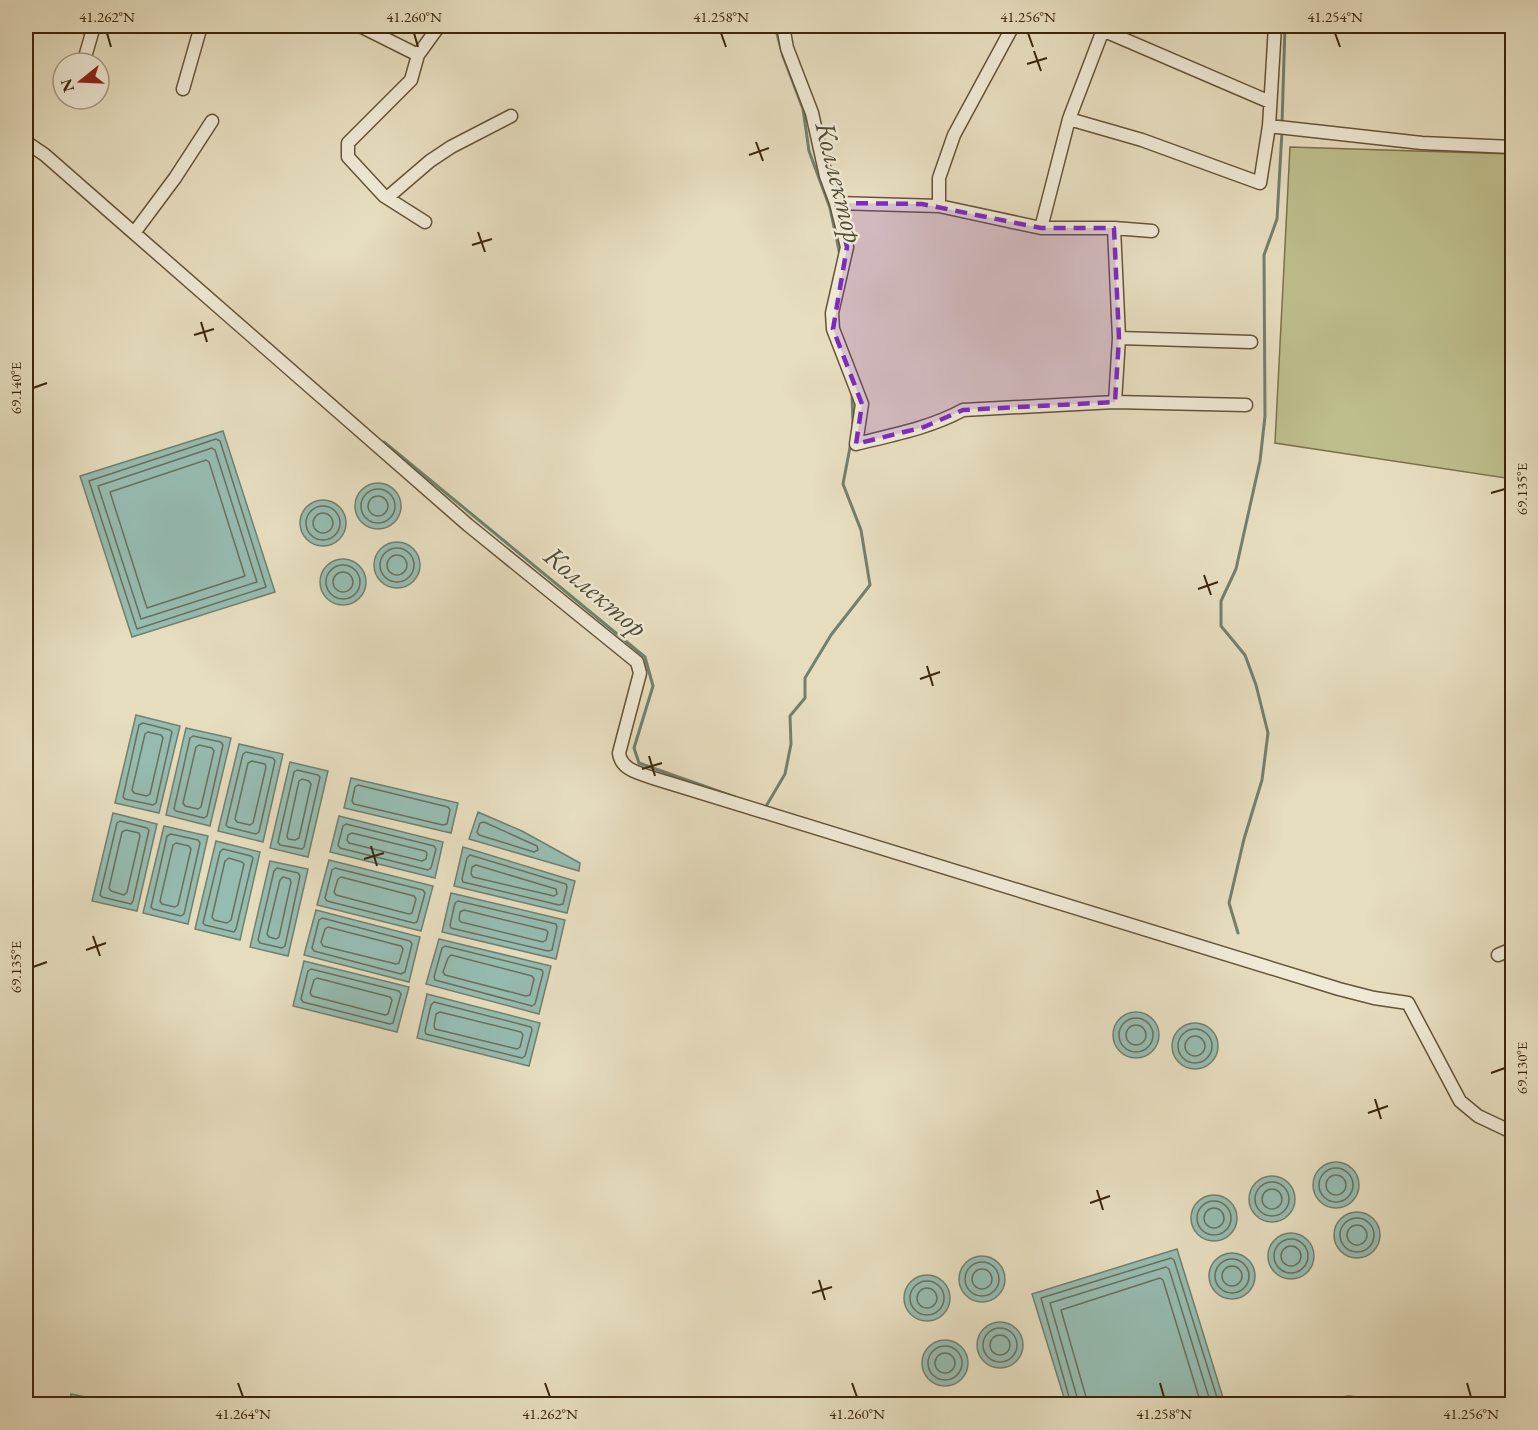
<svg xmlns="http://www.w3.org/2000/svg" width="1538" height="1430" viewBox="0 0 1538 1430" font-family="'EB Garamond',serif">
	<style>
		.green { fill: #bdbe8c; stroke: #7c724a; stroke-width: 1.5 }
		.water { fill: #96bcb1; stroke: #72806e; stroke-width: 1.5 }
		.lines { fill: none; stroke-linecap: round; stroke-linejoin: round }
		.shore { stroke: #69715d; stroke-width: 1.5 }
		.stream { stroke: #72806e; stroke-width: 3 }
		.minor-casing { stroke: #665436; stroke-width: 15 }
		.minor { stroke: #efe9d5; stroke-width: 12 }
		.marked { fill: #7b2cbf; fill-opacity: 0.2; stroke: #7b2cbf; stroke-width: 4.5; stroke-dasharray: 12 8; stroke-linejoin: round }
		.ticks { fill: none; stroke: #3c2609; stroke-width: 2 }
		.labels { text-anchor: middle; stroke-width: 5; stroke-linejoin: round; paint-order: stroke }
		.water-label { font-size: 28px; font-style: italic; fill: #524c33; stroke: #efe9d5 }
		.neatline { fill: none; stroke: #3c2609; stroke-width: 2 }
		.ticks-label { font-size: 15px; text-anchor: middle; fill: #3c2609 }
	</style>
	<rect width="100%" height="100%" fill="#e6ddbf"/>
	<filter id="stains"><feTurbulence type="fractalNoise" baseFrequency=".00333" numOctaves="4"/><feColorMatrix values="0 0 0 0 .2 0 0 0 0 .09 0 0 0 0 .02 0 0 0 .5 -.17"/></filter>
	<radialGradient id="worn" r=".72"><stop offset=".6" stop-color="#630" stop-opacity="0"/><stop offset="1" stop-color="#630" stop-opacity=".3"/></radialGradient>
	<path class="green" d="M1290,147l222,7v325l-237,-36z"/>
	<path class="water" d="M223,431l52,161 -143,45 -52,-161z
		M355 506a23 23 0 1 1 46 0a23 23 0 1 1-46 0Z
		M300 523a23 23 0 1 1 46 0a23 23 0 1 1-46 0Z
		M374 565a23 23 0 1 1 46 0a23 23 0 1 1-46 0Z
		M320 582a23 23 0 1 1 46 0a23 23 0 1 1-46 0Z
		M136,715l44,11 -21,87 -44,-10z
		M186,728l45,10 -21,88 -44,-11z
		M239,744l44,10 -20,88 -45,-11z
		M290,762l38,9 -20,86 -38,-9z
		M351,778l107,25 -7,30 -107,-25z
		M478,812l44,19 58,32 -1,8 -110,-32z
		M113,813l44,11 -20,87 -45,-10z
		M339,816l104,26 -8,36 -105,-26z
		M164,826l44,10 -20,88 -45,-11z
		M216,841l44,11 -20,88 -45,-11z
		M463,847l112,34 -8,32 -113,-27z
		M329,860l104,26 -12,45 -104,-26z
		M270,861l38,8 -20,87 -38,-9z
		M451,893l114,27 -9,39 -114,-27z
		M316,910l104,27 -11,45 -105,-27z
		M439,939l112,27 -12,48 -113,-30z
		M304,961l105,26 -12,45 -104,-26z
		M427,994l113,29 -11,43 -112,-28z
		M1113 1035a23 23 0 1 1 46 0a23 23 0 1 1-46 0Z
		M1172 1046a23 23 0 1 1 46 0a23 23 0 1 1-46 0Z
		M1313 1185a23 23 0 1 1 46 0a23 23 0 1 1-46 0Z
		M1249 1199a23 23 0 1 1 46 0a23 23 0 1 1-46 0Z
		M1191 1218a23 23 0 1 1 46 0a23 23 0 1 1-46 0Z
		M1334 1235a23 23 0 1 1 46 0a23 23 0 1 1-46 0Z
		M1268 1256a23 23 0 1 1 46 0a23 23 0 1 1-46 0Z
		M1177,1249l48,155h-159l-34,-110z
		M1209 1276a23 23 0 1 1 46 0a23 23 0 1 1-46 0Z
		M959 1279a23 23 0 1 1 46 0a23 23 0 1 1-46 0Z
		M904 1298a23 23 0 1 1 46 0a23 23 0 1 1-46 0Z
		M977 1345a23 23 0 1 1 46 0a23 23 0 1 1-46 0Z
		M922 1363a23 23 0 1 1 46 0a23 23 0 1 1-46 0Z
		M71,1394l44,9v1h-46z
		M1349,1396l8,1 10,7h-36l10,-7z"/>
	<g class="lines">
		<path class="shore" d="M216,439l4,2 46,146 -129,42 -48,-148z
			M212,448l3,2 42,132 -116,37 -43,-133z
			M206,460l3,2 36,114 -98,32 -37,-116z
			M361 506a17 17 0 1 1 34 0a17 17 0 1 1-34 0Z
			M368 506a10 10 0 1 1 20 0a10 10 0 1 1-20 0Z
			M306 523a17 17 0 1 1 34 0a17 17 0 1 1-34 0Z
			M313 523a10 10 0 1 1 20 0a10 10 0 1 1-20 0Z
			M380 565a17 17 0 1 1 34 0a17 17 0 1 1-34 0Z
			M387 565a10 10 0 1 1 20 0a10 10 0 1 1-20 0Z
			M326 582a17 17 0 1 1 34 0a17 17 0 1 1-34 0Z
			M333 582a10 10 0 1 1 20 0a10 10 0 1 1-20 0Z
			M143,723l27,7 2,2 -16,71 -3,2 -28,-6 -2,-2 16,-72z
			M148,732l13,3 2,3 -13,56 -3,2 -13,-3 -2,-3 13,-56z
			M193,736l28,6 2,3 -16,71 -3,2 -28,-7 -2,-2 16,-71z
			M199,745l13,3 2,3 -13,56 -3,2 -13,-3 -2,-3 13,-56z
			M246,752l27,6 2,3 -16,71 -3,2 -28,-7 -2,-2 17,-71z
			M252,761l13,3 1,3 -13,56 -3,2 -13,-3 -2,-3 13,-56z
			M297,770l21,5 2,2 -16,70 -2,2 -22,-4 -2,-3 16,-70z
			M302,779l7,2 2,3 -12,54 -4,2 -7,-1 -1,-3 12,-55z
			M358,785l90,22 2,3 -3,14 -4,1 -89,-21 -2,-3 3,-14z
			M120,821l27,7 2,2 -16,71 -2,3 -29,-7 -2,-2 17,-72z
			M484,822l53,24 1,4 -4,2 -55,-17 -2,-3 3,-9z
			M346,824l88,22 2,3 -5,19 -3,2 -88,-22 -2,-3 5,-19z
			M126,830l13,3 1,3 -13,56 -3,3 -13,-4 -2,-3 13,-56z
			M352,833l73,18 2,2 -1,6 -4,2 -73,-18 -2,-3 1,-5z
			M171,834l27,6 2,3 -16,71 -3,2 -28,-7 -2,-2 16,-71z
			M176,843l13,3 2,3 -13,56 -3,2 -13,-3 -2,-3 13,-56z
			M223,849l28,7 2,2 -17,71 -2,3 -29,-7 -2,-2 17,-71z
			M470,855l96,29 1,3 -4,17 -4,1 -96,-23 -1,-3 5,-21z
			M229,858l13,4 2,2 -13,56 -4,3 -13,-3 -2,-3 13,-56z
			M476,865l80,24 1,5 -3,2 -81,-19 -2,-3 1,-7z
			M277,868l21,5 2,3 -15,70 -3,2 -22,-5 -2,-3 16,-69z
			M335,868l88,22 2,3 -8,29 -3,1 -87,-22 -2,-3 7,-28z
			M283,877l7,2 1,3 -12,55 -3,2 -7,-2 -2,-3 13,-54z
			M341,877l73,19 2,3 -4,14 -3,1 -73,-19 -2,-3 4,-13z
			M458,901l98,23 1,3 -5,23 -4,1 -97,-23 -1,-3 5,-22z
			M464,910l82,20 2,2 -2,8 -3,2 -82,-20 -2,-2 1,-8z
			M322,918l88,23 2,3 -7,28 -4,2 -87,-23 -2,-3 7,-28z
			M328,927l73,19 2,3 -4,14 -3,1 -73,-18 -2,-4 4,-13z
			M445,946l97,24 1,3 -8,31 -3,2 -97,-26 -1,-3 8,-29z
			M451,955l81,21 2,3 -4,16 -4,1 -81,-21 -2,-3 5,-14z
			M311,969l88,22 2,3 -8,29 -3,1 -87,-22 -2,-3 7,-28z
			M317,978l73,19 2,3 -4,14 -3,1 -73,-19 -2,-3 4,-13z
			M434,1002l97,25 1,3 -7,26 -3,2 -96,-24 -1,-3 6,-26z
			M440,1012l81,20 2,3 -3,12 -3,2 -82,-20 -1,-3 2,-12z
			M1119 1035a17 17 0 1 1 34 0a17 17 0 1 1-34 0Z
			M1126 1035a10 10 0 1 1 20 0a10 10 0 1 1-20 0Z
			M1178 1046a17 17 0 1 1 34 0a17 17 0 1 1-34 0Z
			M1185 1046a10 10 0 1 1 20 0a10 10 0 1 1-20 0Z
			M1319 1185a17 17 0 1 1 34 0a17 17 0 1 1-34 0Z
			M1326 1185a10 10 0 1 1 20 0a10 10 0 1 1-20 0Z
			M1255 1199a17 17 0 1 1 34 0a17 17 0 1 1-34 0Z
			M1262 1199a10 10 0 1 1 20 0a10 10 0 1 1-20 0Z
			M1197 1218a17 17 0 1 1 34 0a17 17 0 1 1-34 0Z
			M1204 1218a10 10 0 1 1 20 0a10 10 0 1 1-20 0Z
			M1340 1235a17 17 0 1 1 34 0a17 17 0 1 1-34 0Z
			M1347 1235a10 10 0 1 1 20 0a10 10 0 1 1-20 0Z
			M1274 1256a17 17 0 1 1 34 0a17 17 0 1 1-34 0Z
			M1281 1256a10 10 0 1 1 20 0a10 10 0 1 1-20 0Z
			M1215 1276a17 17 0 1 1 34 0a17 17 0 1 1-34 0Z
			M965 1279a17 17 0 1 1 34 0a17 17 0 1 1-34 0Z
			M1222 1276a10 10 0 1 1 20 0a10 10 0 1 1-20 0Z
			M972 1279a10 10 0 1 1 20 0a10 10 0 1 1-20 0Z
			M910 1298a17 17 0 1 1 34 0a17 17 0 1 1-34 0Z
			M917 1298a10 10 0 1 1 20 0a10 10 0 1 1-20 0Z
			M983 1345a17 17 0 1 1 34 0a17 17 0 1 1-34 0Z
			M990 1345a10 10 0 1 1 20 0a10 10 0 1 1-20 0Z
			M928 1363a17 17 0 1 1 34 0a17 17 0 1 1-34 0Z
			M935 1363a10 10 0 1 1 20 0a10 10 0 1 1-20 0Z
			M1071,1404l-30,-106 130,-40 3,2 45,144
			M1079,1404l-29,-101 116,-36 3,2 42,135
			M1088,1404l-27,-94 99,-32 3,2 38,124"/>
		<path class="stream" d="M775,26l8,30 20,53 6,42 21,57 10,47
			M1282,124l3,-98
			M852,395l1,29
			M384,442l261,215 8,29 -19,62 5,15 96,34
			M763,807l2,1 20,-34 6,-30 -1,-28 15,-18v-20l26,-43 39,-50 -9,-55 -18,-46 8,-42
			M1238,933l-9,-30 15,-64 18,-59 6,-47 -12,-48 -11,-30 -24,-29v-25l15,-32 24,-108 5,-45 -1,-161 13,-36 5,-88"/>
		<defs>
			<path id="minor" d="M80,26l13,3
				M360,26l58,29
				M783,26l4,22 25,65 14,63 10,27 11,44 -15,66 1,16 29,75 -6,40c36,-9 74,-16 107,-34l152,-8 131,3
				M1093,26l177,76
				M85,57l9,-31
				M26,63v-1
				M183,89l18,-63
				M1069,119l73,21 118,43 9,-57 6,-100
				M1269,126l153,17 90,4
				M26,142l19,13 89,78 334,292 169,137 3,11 -21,80c2,17 20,20 34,25l686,211 35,9 34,5 52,98 18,15 34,16
				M388,197l42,-36 21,-14 60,-31
				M836,203l103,3 102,22h73l38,3
				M939,206v-28l15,-43 59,-109
				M425,222l-41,-26 -36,-39v-14l63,-63 7,-25 21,-29
				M1041,228l28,-109 34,-89
				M1114,228l5,110 -4,64
				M134,233l41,-55 37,-57
				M1119,338l132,4
				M1498,955l14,-6"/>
		</defs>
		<use href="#minor" class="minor-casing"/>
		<use href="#minor" class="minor"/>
	</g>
	<path class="marked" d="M836,203l86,1 119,24h73l5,110 -4,64 -152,8 -39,17 -68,17 6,-40 -29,-75 14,-82z"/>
	<path class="ticks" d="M107,33l4,14M414,33l4,14M721,33l5,14M1028,33l5,14M1335,33l5,14M1034,51l7,20M1027,64l20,-6M756,142l7,19M749,155l20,-7M478,232l7,20M472,245l20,-6M201,322l6,20M194,335l20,-6M33,388l14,-5M1491,493l14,-4M1204,575l7,20M1198,589l20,-7M927,666l6,20M920,679l20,-7M649,756l6,20M642,769l20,-6M371,846l6,20M364,859l20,-6M93,936l7,20M86,950l20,-7M33,967l14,-5M1491,1073l14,-5M1375,1099l6,20M1368,1113l20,-7M1097,1190l6,20M1090,1203l20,-7M819,1280l6,20M812,1293l20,-6M238,1383l5,14M545,1383l5,14M852,1383l5,14M1160,1383l4,14M1467,1383l4,14"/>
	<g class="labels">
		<g class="water-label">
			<text transform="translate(840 182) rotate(76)" y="10">Коллектор</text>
			<text transform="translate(596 591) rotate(40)" y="10">Коллектор</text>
		</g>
	</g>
	<rect width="1538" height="1430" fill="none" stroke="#e6ddbf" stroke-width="66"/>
	<g transform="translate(81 81) rotate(252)"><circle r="28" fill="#efe9d5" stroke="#a79b83" stroke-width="1.5"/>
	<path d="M0-4.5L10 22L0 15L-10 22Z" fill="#8f2418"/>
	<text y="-9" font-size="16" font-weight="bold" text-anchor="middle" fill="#3c2609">N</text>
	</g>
	<rect x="33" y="33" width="1472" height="1364" class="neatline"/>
	<g class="ticks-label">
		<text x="107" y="22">41.262°N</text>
		<text x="414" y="22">41.260°N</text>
		<text x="721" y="22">41.258°N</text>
		<text x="1028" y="22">41.256°N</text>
		<text x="1335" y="22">41.254°N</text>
		<text transform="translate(16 388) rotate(-90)" y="5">69.140°E</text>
		<text transform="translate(1522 489) rotate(-90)" y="5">69.135°E</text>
		<text transform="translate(16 967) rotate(-90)" y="5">69.135°E</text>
		<text transform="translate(1522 1068) rotate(-90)" y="5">69.130°E</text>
		<text x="243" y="1419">41.264°N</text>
		<text x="550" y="1419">41.262°N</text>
		<text x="857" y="1419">41.260°N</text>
		<text x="1164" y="1419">41.258°N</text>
		<text x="1471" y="1419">41.256°N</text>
	</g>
	<rect width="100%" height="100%" filter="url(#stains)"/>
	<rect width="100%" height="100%" fill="url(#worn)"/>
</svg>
